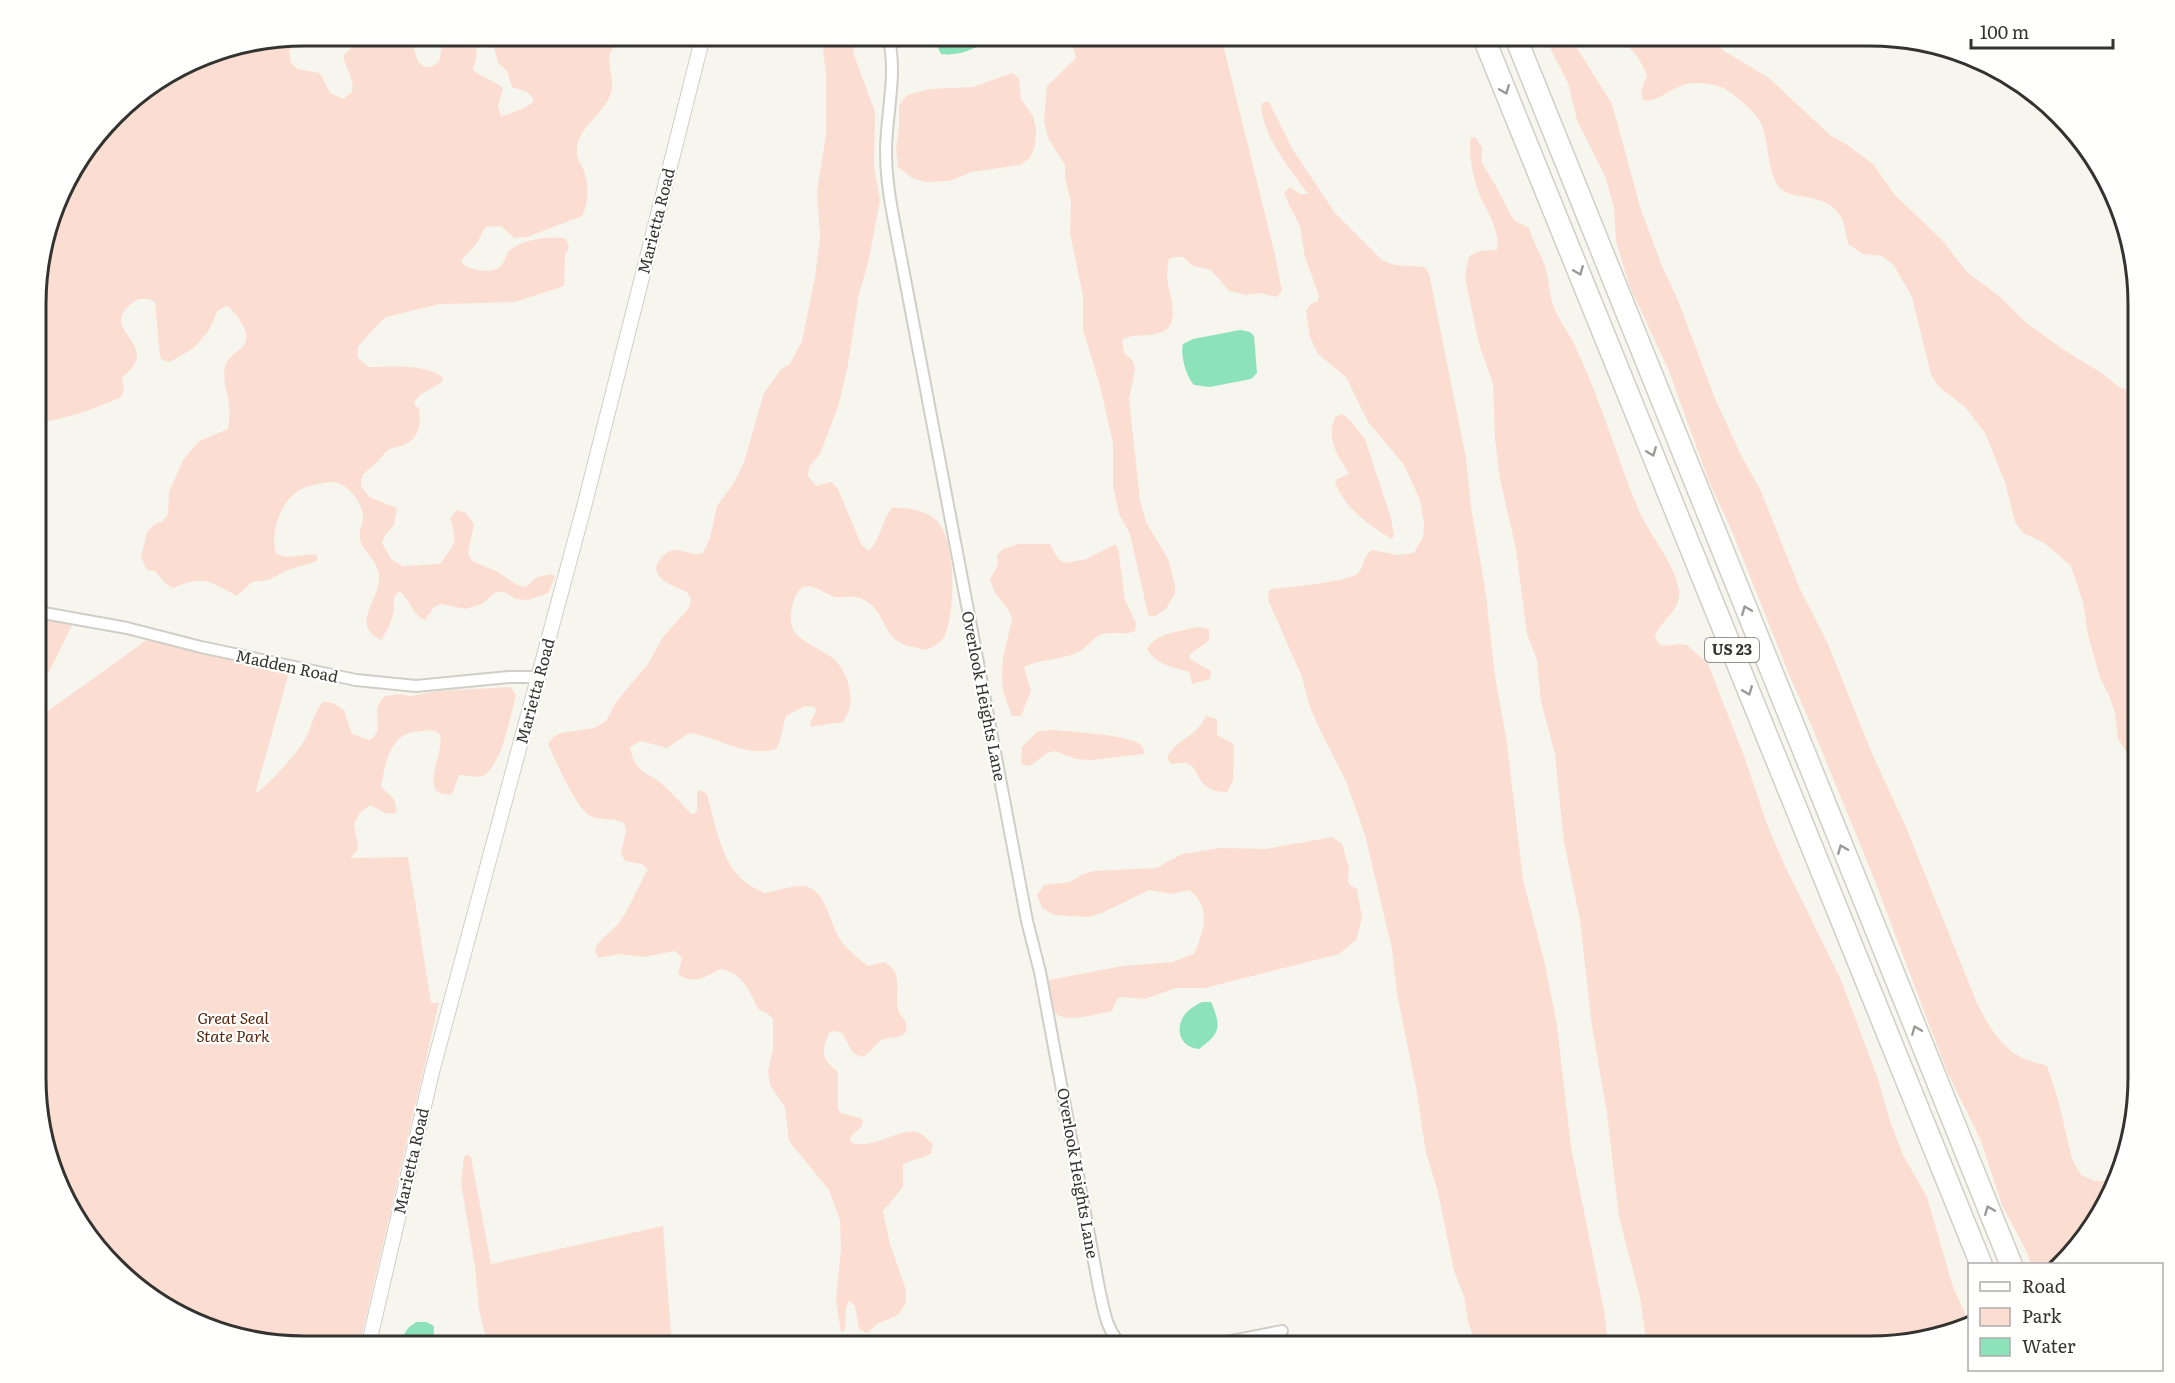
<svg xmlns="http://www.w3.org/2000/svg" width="2175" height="1383" viewBox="0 0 2175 1383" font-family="Literata,serif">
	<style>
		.green { fill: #fbded1 }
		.water { fill: #8de3b9 }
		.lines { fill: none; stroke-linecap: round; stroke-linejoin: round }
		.minor-casing { stroke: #cfcfc7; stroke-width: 14 }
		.tertiary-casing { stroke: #cfcfc7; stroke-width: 16 }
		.motorway-casing { stroke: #cfcfc7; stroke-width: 24 }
		.minor { stroke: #fff; stroke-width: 10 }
		.tertiary { stroke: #fff; stroke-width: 14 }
		.motorway { stroke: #fff; stroke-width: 21 }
		.oneway { stroke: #9a9998 }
		.labels { text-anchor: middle; stroke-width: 4.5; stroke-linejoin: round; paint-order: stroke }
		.shield { fill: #fffffe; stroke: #71706e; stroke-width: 1.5 }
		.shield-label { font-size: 15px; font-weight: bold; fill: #343330 }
		.street-label { font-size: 16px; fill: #343330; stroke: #fffffe }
		.park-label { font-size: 16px; font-style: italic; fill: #57270f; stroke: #fffffe }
		.rim { fill: none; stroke: #343330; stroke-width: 3 }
	</style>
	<rect width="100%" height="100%" fill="#f7f6ee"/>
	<path class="green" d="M446,36h28l3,18 -4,16c10,8 20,10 30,18l-5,18 3,10c5,0 29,-10 32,-14v-4l-6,-6 -15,-5 -5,-16 -9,-8 -7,-27h197l-3,7 -22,3 -27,-7 -13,-1c-26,19 -6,34 -12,55 -7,23 -36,34 -34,61 0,6 5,11 7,17 5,15 5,32 -2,45l-55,21 -13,1 -13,-12 -16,1 -8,16 -16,18c5,9 26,12 35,8 9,-3 8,-13 14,-19 12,-10 41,-15 56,-11l3,8 -4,8 -1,31 -49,16 -75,2 -54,13c-4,2 -26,27 -28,30 -1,4 0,7 0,11l10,9c24,0 54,-4 75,10l-1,5 -22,13 -6,7 1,4 4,2c2,14 1,29 -13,36 -6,3 -13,3 -18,6 -5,4 -8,10 -13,14 -9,8 -14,9 -14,22l8,11 28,11 -3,17 -9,10 -3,8 9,16 12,7 37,-2c15,-21 18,-21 10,-46l7,-8 9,3 8,11 -6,29 4,8 26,11 19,13 9,2 11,-10 15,-3 3,3 -7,16 -20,7 -12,-1 -12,-7h-8l-14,12 -17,5 -24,-5 -7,3 -9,13c-13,-5 -15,-21 -26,-29l-5,7c1,18 -4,27 -13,42 -33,-15 1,-42 -2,-65 -1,-14 -15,-22 -19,-35 -2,-8 3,-15 3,-23 0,-14 -15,-34 -31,-35 -7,0 -16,3 -23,4 -26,7 -40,44 -33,68l10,3 29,-3 3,4 -1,3 -29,9 -20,10 -16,2 -15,14c-29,-15 -32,-21 -64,-8l-7,-4 -11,-13 -8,-1 -6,-12 6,-26 7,-7 9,-4 5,-7 1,-22 14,-32 16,-19 29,-12c1,-7 2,-16 1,-24 -1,-12 -7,-25 -4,-38 4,-17 29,-17 19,-39 -5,-10 -8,-15 -17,-22l-9,4 -9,20 -15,18 -24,14 -8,-2 -2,-4 -5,-54c-5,-4 -12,-4 -18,-2 -5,2 -7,5 -11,9 -15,17 10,29 11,46 1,9 -9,16 -15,23l2,12 -4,8 -39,15 -43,11v-90c9,-11 8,-22 3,-34h-3v-30l26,-85 63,-82 75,-47 92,-18 2,9 -7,3 2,13 6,6 23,4 10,20 13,6 9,-7c3,-13 -6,-23 -9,-36 13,-16 24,-8 40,-12 11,-3 16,-9 28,-5l7,23 7,5h5l9,-5 4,-21z
		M826,36h26l2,19 21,57 -1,54 6,34 -11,59 -10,35 -12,76 -9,37 -18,47 -11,13 -1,9 8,10 15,-4 7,7 23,55 6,6 4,-1c10,-12 11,-29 21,-41 14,-1 32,2 43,11 22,18 21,94 9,118 -2,4 -9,9 -14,11 -4,3 -8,1 -13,0 -7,-2 -15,-3 -21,-8 -14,-12 -13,-31 -34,-41 -8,-4 -19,-1 -27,-2 -12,-3 -28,-19 -37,-5 -5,7 -6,14 -7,22 -4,27 28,31 44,46 9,10 13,19 15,32 2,11 -1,22 -7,30l-32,5 -1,-4 6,-12 -1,-4 -10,-1 -19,10c-4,11 -4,24 -10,33 -34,9 -55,-12 -87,-16l-22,15 -26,-7 -11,6c5,26 15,23 33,38 10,9 19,19 28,29h4l2,-4v-18l4,-2 6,4c8,28 13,67 37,87 5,5 14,8 20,12 12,-2 26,-7 38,-7 23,1 27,34 36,50 8,13 18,21 30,30l17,-4c3,3 8,6 10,10 5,12 0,25 3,37 2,8 11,12 8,21 -3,10 -17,6 -24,10 -10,5 -9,13 -21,17l-8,-4 -11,-20 -8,-2 -5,2c-8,20 -8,25 9,39v37l3,4 20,5 2,3 -1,5 -10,9 -2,4 2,4c24,6 49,-16 65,-11 6,2 11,8 16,12l-2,9c-8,7 -19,5 -28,12v22l-20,24 7,33 16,46v13l-8,12 -21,9 -10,9 -8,-4 -4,-23 -6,-6 -3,8 -1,22 -4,2 -5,-32 5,-52 -1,-28 -11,-30 -40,-49 -4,-34 -15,-22 -2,-14 5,-21v-31l-6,-6 -9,-4c-9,-19 -15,-36 -38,-40 -14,8 -27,16 -42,5l4,-16 -7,-7 -32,6 -24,-3 -21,4 -3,-8c6,-15 21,-20 28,-33 9,-15 16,-32 25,-48l-6,-5 -17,-3 -4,-8 5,-22 -2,-8c-12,-6 -21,-2 -32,-6 -16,-7 -36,-56 -44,-73l5,-7 8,-4 33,-5 12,-7 10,-19 32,-38 15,-27 26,-29 2,-8 -4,-8c-14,-6 -43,-16 -25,-35 3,-3 7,-7 12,-7 11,0 18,6 29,3l7,-15 7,-32 18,-25 9,-19 20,-69 18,-25 8,-4 12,-23 13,-64 5,-39 -3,-47 9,-56v-62l-3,-23z
		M1070,36h151l54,219 7,36 -5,6 -17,-4 -14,2 -17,-4 -18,-21 -18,-4 -10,-9h-9l-5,2c-1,6 -2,13 -2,19 2,17 16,49 -8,55 -13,4 -26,0 -37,7l2,13 9,8 2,9 -6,29 11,101 6,22 22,37 7,26v8l-9,16 -11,7 -4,1 -3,-3 -18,-80 -11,-20 -6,-29v-42l-13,-57 -17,-56v-34l-13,-63 1,-31 -6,-24v-13l-17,-27 -4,-18 3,-34 29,-28z
		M1544,36h29l2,9 37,59 29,106 21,56 15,32 39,103 25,54 20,36 39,98 27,53 47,116 32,69 71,176c9,19 23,43 42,53 8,5 19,7 28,10l11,33 14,60 9,16 14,6h22l-23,46 -40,37h-24l-3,-12 -25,-47 -21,-64 -35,-72 -73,-193 -63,-154 -20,-45 -56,-141 -26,-57 -39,-108 -40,-86 -13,-44 -2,-34 -9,-31 -28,-56 -9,-37z
		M1594,36h112l18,15 45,27 62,58 15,8 27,20 22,31 47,45 25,32 32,24 25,25 37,27 42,26 17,14 18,4v365l-12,-6 -8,-12 -3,-26 -6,-18 -9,-17 -12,-43 -5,-33 -12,-36 -28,-24 -20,-9 -8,-11 -10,-40 -20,-49 -20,-26 -27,-21 -7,-12 -19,-77 -19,-33 -11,-8 -19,-2 -15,-10c-2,-9 -3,-20 -7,-27 -15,-27 -53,-15 -63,-31 -12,-20 -9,-51 -19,-66 -6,-9 -14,-16 -23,-23 -4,-3 -9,-8 -15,-10 -12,-4 -28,-6 -40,-1 -12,4 -25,17 -38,14l-2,-9 6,-16c-14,-30 -18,-31 -51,-36z
		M1012,73l7,5 2,21 12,17 3,13 -1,17 -5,12 -10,7 -48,7 -23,9 -24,1 -13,-4 -14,-11 -2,-18 3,-21v-23l8,-10 23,-6 43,-2z
		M1265,102h4l24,48 42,63 47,47 13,5 29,2 5,6 37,185 5,49 14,81 10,88 12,67 16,137 22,84 12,62 14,121 34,169 3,31h-131l-9,-25 -4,-26 -10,-25 -16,-79 -12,-39 -10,-66 -19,-93 -5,-45 -27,-114 -19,-54 -27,-53 -9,-21 -8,-30 -34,-77 1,-9 3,-2c17,-2 74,-7 85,-15 8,-6 4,-16 15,-24l25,5 17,-2 9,-16 1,-14 -4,-23 -16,-35 -36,-43 -22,-45 -28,-23 -8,-17 -4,-26 5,-7 7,-3 1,-5 -14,-39 -5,-31 -11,-21 -5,-12 6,-6 10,7h8c-19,-27 -45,-56 -47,-90z
		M1475,137l7,10v16l15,25 13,26 5,7 14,7c4,15 13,27 17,42 3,10 3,21 6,32 5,16 18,32 25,48 25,53 40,109 63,163 9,20 41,60 39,82 -1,18 -19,26 -24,42l4,7 8,2 12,-2 8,1 21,19 36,92 24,71 18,41 55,112 37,99 12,42 13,34 24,42 26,90 16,35 -81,24 -241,1 -7,-50 -21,-80 -12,-104 -15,-87 -12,-106 -16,-78 -9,-88 -14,-53 -4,-41 -10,-26 -11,-85 -16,-70 -5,-40 -2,-55 -14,-40 -14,-67 4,-21 11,-5 17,-1c3,-19 -8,-35 -16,-52 -6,-12 -14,-47 -10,-60z
		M1342,414l7,5 16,20 26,79 3,17 -2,4c-24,-14 -46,-30 -57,-56l2,-4 12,-5c-12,-20 -23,-33 -14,-57z
		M1019,544h31l8,15 7,4 22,-4 24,-13 5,-1 2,3 7,52 11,23 -1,8c-11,5 -20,0 -32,3 -9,2 -16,14 -26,19 -17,7 -37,6 -53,14l7,24 -10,25h-9l-9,-25 -1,-18 1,-15 9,-39 -3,-8 -14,-18 -5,-13 8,-16 -1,-9 6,-6z
		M38,614l37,5 -26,53 -11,3z
		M1197,627l12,2v12l-19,13v5l21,12 -1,8 -18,5 -3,-12c-16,-5 -33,-7 -42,-23 10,-17 32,-17 50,-22z
		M151,637l139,32 -35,125c14,-10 40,-38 49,-53 8,-13 9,-28 19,-39l10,1 11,7 8,24 17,6 4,-2 5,-8 -1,-22 6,-11 14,-3 14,2 27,-5 72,-4 6,8c-5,19 -15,74 -34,81 -6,2 -16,-1 -23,-1l-7,19c-38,5 -4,-47 -13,-60 -4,-5 -13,-4 -18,-3 -4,1 -10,1 -14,3 -18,6 -23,36 -26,53l13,12 3,13 -4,2 -8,-1 -15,-8 -10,8 -6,11 4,22 -1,5 -7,7 58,-1 23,146h8l-80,344h-55l-85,-14 -63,-31 -75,-75 -43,-114v-395z
		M1206,716l11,3v16l17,9 -1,36 -6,12c-34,0 -25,-25 -41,-29 -4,-1 -11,1 -15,1l-4,-6c10,-20 29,-20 39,-42z
		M1050,730c16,1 82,5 91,15 2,2 3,7 4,9l-54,6 -15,-1 -21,-8 -8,2 -17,13 -9,-2 1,-17 15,-15z
		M1332,837l10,7 7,24 -1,13 2,4 7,4 5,29 -6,22 -17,14 -134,34h-29l-31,11 -23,-2 -5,2 -5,12c-18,3 -41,12 -57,3l-7,-26 1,-8 73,-14 51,-4 21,-8c10,-23 18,-47 -5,-64l-17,4 -23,-4 -47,23 -14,4 -34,-2 -12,-7 -5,-13 7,-10 26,-3 13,-8 12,-3 61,-3 26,-14 38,-6 46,1z
		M468,1155l3,2 20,107 172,-38 9,121h-184l-9,-38 -4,-42 -14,-84 3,-27z"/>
	<path class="water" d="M950,36h39c-11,14 -31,20 -48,18l-3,-6z
		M1240,330l10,2 4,4 3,37 -6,6 -41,8 -16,-2c-8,-9 -14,-30 -11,-41l10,-5z
		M1202,1002h9c11,26 9,31 -12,47 -20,-1 -25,-22 -13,-36 5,-5 10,-8 16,-11z
		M416,1322h10l8,4 -1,21h-37l12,-19z"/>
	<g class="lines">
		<defs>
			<path id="minor" d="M888,36c10,37 -2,78 -2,116 0,21 3,43 7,64l105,552 29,153 13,51 59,316c5,22 7,44 25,59
				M38,612l89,16 74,19 155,33 60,6 93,-9h31
				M1201,1347l81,-16"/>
			<path id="tertiary" d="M368,1347l64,-275 152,-565 119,-471"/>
			<path id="motorway" d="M1483,36l498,1228
				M1515,36l496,1228"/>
		</defs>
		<use href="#minor" class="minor-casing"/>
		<use href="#tertiary" class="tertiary-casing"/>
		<use href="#motorway" class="motorway-casing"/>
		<use href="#minor" class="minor"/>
		<use href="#tertiary" class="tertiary"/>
		<use href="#motorway" class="motorway"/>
	</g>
	<defs><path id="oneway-chevron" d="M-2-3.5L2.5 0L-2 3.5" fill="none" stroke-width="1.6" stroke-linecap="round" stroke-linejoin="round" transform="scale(1.5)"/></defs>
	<g class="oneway">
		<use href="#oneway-chevron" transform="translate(1505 90) rotate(68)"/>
		<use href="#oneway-chevron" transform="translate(1579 271) rotate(68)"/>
		<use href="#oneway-chevron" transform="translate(1652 452) rotate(68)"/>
		<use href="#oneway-chevron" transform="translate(1746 610) rotate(-112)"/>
		<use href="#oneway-chevron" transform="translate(1748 691) rotate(68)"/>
		<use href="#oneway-chevron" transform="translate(1842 849) rotate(-112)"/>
		<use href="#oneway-chevron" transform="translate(1916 1030) rotate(-112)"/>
		<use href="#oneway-chevron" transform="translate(1989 1210) rotate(-112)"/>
	</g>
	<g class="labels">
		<rect class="shield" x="1705" y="638" width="54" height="24" rx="4.5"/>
		<g class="shield-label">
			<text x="1732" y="655">US 23</text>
		</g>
		<g class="street-label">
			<text transform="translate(656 221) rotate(-76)" y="6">Marietta Road</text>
			<text transform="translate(287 666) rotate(12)" y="6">Madden Road</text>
			<text transform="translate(535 691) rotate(-75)" y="6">Marietta Road</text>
			<text transform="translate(984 696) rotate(79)" y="6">Overlook Heights Lane</text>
			<text transform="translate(411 1161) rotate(-77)" y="6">Marietta Road</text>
			<text transform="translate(1078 1173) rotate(80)" y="6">Overlook Heights Lane</text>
		</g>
		<g class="park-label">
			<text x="233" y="1024">Great Seal<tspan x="233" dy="18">State Park</tspan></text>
		</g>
	</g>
	<path d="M0 0H2175V1383H0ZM304 46H1870A258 258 0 0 1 2128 304V1078A258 258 0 0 1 1870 1336H304A258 258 0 0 1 46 1078V304A258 258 0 0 1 304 46Z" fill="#fffffe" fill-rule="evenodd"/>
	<path class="rim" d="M304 46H1870A258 258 0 0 1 2128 304V1078A258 258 0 0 1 1870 1336H304A258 258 0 0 1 46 1078V304A258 258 0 0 1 304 46Z"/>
	<rect x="1968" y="1263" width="195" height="108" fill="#fffffe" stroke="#aeadac" stroke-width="1.5"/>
	<rect x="1980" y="1282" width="30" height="9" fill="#ffffff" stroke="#aeadac" stroke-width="1.5"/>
	<text x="2022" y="1293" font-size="18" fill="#343330">Road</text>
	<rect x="1980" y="1308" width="30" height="18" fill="#fbded1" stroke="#aeadac" stroke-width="1.5"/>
	<text x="2022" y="1323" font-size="18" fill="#343330">Park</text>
	<rect x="1980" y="1338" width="30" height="18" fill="#8de3b9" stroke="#aeadac" stroke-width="1.5"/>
	<text x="2022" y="1353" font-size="18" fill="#343330">Water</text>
	<path d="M1971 39v9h142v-9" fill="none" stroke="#343330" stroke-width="3"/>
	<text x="1980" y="39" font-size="18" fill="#343330" stroke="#fffffe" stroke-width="4.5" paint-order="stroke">100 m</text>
</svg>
